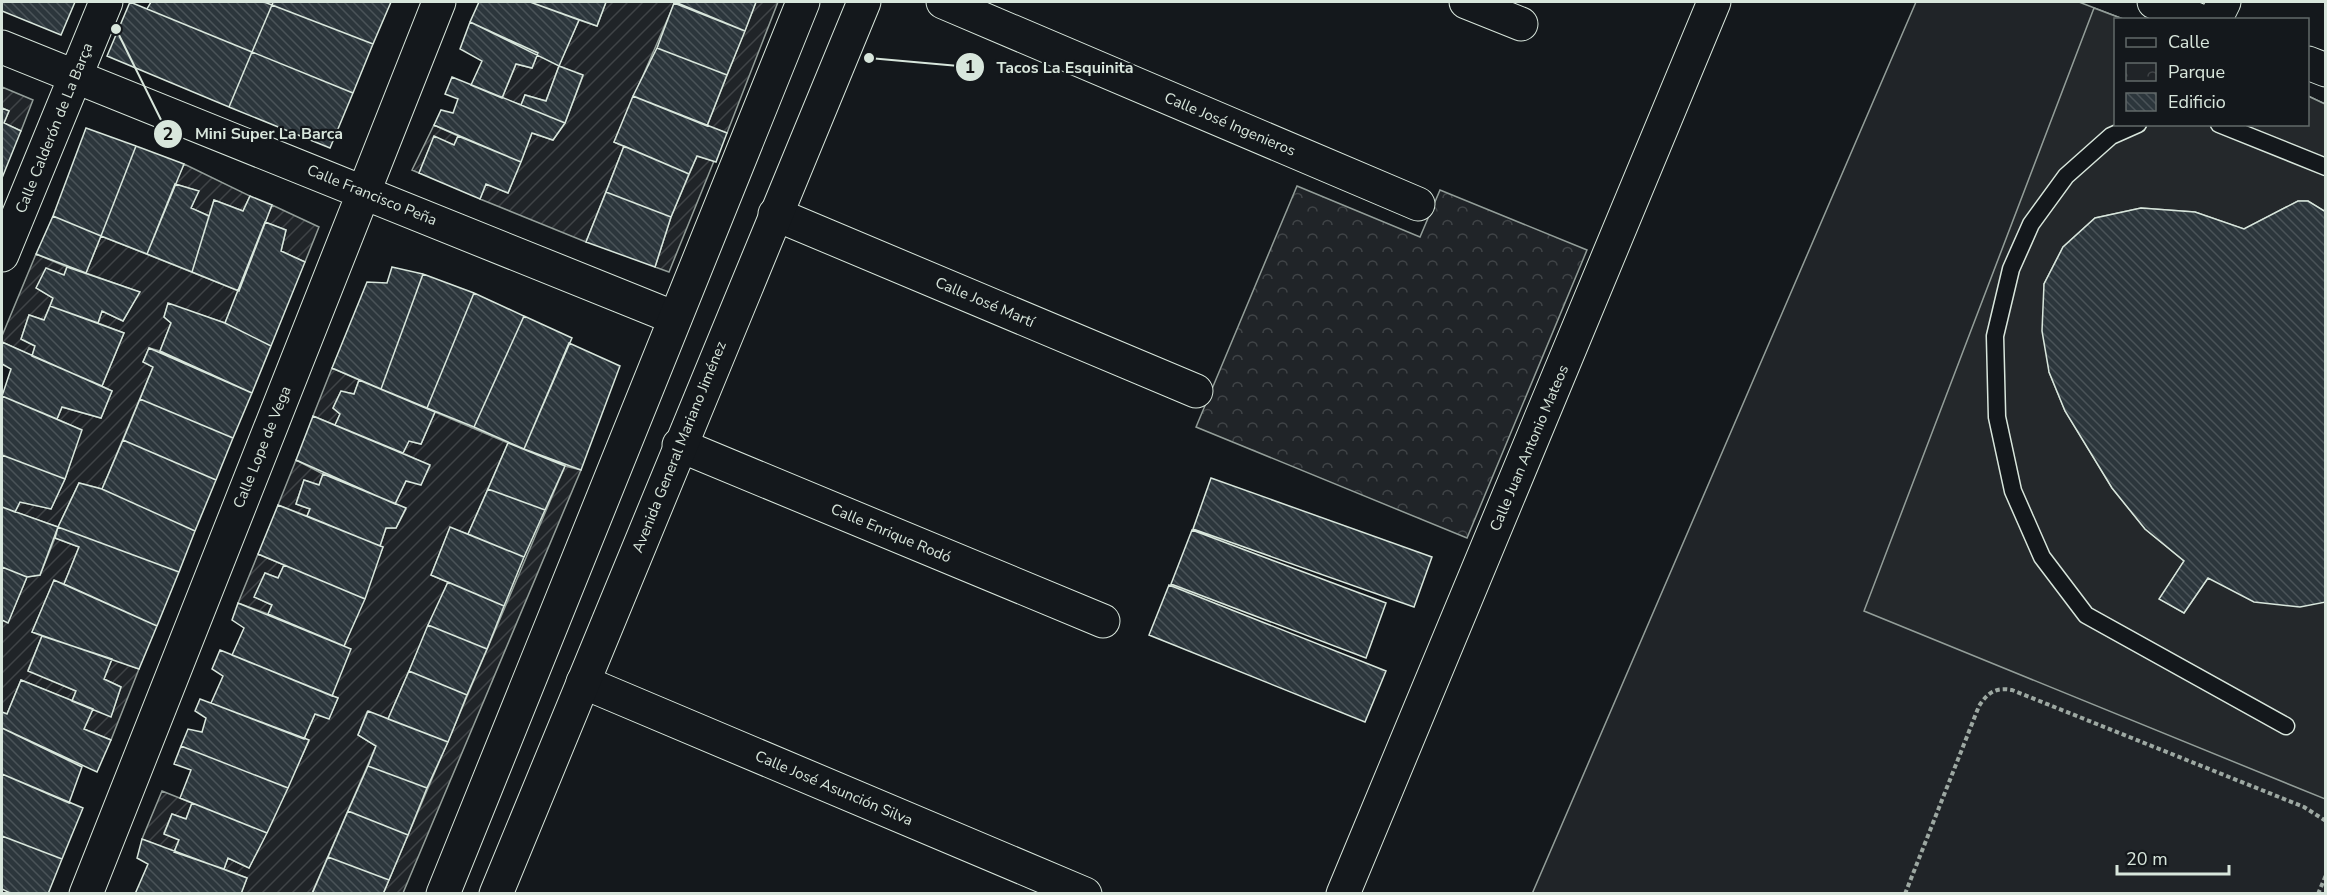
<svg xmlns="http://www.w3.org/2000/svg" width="2327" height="895" viewBox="0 0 2327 895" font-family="'Nunito Sans',sans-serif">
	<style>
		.grass { fill: #202428; stroke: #939e99; stroke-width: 1.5 }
		.park { fill: url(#park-crowns); stroke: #939e99; stroke-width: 1.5 }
		.garden { fill: url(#garden-furrows); stroke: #939e99; stroke-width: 1.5 }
		.parking { fill: #24282b; stroke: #939e99; stroke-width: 1.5 }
		.building { fill: url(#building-back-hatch); stroke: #d8e6dc; stroke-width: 1.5 }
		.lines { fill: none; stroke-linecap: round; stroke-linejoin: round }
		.lane-casing { stroke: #d8e6dc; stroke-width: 19 }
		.street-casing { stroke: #d8e6dc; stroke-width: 35 }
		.secondary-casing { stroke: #d8e6dc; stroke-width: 35 }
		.primary-casing { stroke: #d8e6dc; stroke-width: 35 }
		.path { stroke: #9da8a2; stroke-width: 4; stroke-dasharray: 4.5 3; stroke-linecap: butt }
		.lane { stroke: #14181c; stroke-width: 16 }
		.street { stroke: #14181c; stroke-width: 33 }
		.secondary { stroke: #14181c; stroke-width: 33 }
		.primary { stroke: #14181c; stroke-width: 33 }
		.labels { text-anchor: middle; stroke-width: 4.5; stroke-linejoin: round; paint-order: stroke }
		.street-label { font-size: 15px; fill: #d8e6dc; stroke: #14181c }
		.leader { fill: none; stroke: #d8e6dc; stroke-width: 2 }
		.callout-dot { fill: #d8e6dc; stroke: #14181c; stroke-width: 2 }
		.mark-label { font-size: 18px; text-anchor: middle; font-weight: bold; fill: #111 }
		.callout-label { font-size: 16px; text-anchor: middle; font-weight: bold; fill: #d8e6dc; stroke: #14181c; stroke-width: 4.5; stroke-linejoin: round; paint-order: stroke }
	</style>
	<defs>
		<pattern id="park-crowns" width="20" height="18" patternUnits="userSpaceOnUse" patternTransform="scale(1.5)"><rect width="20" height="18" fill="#202428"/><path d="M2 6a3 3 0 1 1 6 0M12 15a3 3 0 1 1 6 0" fill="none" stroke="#404447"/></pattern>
		<pattern id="garden-furrows" width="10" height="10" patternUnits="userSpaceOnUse" patternTransform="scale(1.5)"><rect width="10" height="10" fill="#202428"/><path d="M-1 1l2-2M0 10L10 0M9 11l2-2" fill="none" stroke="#404447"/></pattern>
		<pattern id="building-back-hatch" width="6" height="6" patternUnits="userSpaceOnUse" patternTransform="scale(1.5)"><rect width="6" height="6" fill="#2c363c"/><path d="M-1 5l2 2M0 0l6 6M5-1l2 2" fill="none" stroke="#4a5358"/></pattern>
	</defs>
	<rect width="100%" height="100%" fill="#14181c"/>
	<path class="grass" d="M1916,2h163l44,17 -7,1v104h192v-28l17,8v789l-793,1z"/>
	<path class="park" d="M1297,186l123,51 20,-47 147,60 -120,288 -271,-111z"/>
	<path class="garden" d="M606,2h69l-61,140 10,4 -38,96 -106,-43 6,-15 22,9 24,-60 21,7 12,-17 18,-47 -24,-10 -13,35 -21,-6 -4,10 -19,-7 14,-34 16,4 6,-15 21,12 20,-45 18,6z
		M756,2h22l-51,131 -20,-7z
		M2,87l31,13 -12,31 -17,-8 5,-12 -7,-3z
		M434,125l24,11 -4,9 -20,-8 -15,36 -7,-3z
		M697,156l17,5 -45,111 -14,-5 16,-50z
		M184,164l66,32 -7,15 -29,-11 -5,16 -18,-8 7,-17 -23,-7z
		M272,205l47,22 -14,35 -24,-11 5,-21 -21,-8z
		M101,236l138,55 -14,32 -57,-19 -4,13 7,6 -11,28 -11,-3 -6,14 10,5 -51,122 -23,-6 -21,44 -43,-15 5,-10 31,7 14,-30 16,-49 -24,-11 5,-12 39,11 11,-27 -10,-5 22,-53 -26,-10 4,-12 21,10 16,-29 -53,-19z
		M36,254l31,13 -3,8 -27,13 16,10 -9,22 -15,-5 -8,24 14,7 -3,10 -30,-14v-6z
		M332,368l27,12 -5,14 -13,-3 -8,17 7,6 -5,11 -22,-9z
		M435,412l73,31 -40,91 -18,-6 -19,47 17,7 -60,137 -21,-7 -9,23 18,11 -64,147h-71l6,-15 -23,-9 4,-11 21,10 60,-127 -5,-2 11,-25 14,4 9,-20 -6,-2 12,-50 39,-99 -3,-1 6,-18h10l10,-19 -11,-5 11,-23 15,3 9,-18 -27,-13 6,-12 12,3z
		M296,460l27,14 -4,11 -15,-5 -8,24 14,5 -3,7 -29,-11z
		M565,466l16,4 -178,423 -20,1z
		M55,538l24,9 -15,37 -10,-3 -22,51 10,4 -14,34 48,21 -4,10 -51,-21 -14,34 -5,-2v-92l6,2 19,-45 13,-2z
		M258,554l26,11 -6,13 -13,-5 -10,24 17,8 -4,9 -30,-11z
		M112,659l27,10 -28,71 -27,-11 9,-20 18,7 10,-29 -17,-8z
		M162,791l30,12 -6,16 -14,-5 -8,19 15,7 -5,12 -32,-13z"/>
	<path class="parking" d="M2094,8l29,11 -7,1v104h192v-28l17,8v108l-17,-11h-10l-54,28 -49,-17 -54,-4 -46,10 -32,29 -19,37 5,88 16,39 47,77 33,41 39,32 -24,38 24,14 24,-35 117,24v197l-461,-188z"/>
	<path class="building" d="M2,2h73l-14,33 -59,-24z
		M130,2l122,50 -23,55 -122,-51z
		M151,2h113l8,3 -20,47 -105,-43z
		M273,2h118l-18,42 -101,-39z
		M479,2h51l49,18 -20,46 -89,-44z
		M530,2h76l-9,24z
		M675,2h81l-11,29z
		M674,3l71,28 -18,44 -70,-27z
		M272,5l101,39 -20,49 -101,-41z
		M470,22l68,31 -6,15 -16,-4 -14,34 -31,-13 11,-24 -22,-12z
		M657,48l70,27 -20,51 -74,-30z
		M252,52l101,41 -23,55 -101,-41z
		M559,66l24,9 -18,48 -44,-18 4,-10 21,6z
		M452,77l69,28 44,18 -12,17 -21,-7 -11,29 -87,-37 7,-15 12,3 5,-14 -13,-5z
		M633,96l94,37 -11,29 -19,-6 -8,18 -75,-32z
		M2,108l7,3 -5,12 17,8 -19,47z
		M86,128l50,18 -35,90 -48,-20z
		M434,136l20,9 4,-9 63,26 -13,31 -22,-9 -6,15 -61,-26z
		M136,146l48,18 -37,90 -46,-18z
		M624,146l65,28 -18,43 -65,-25z
		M175,184l24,7 -8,17 18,8 -17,56 -45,-18z
		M606,192l65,25 -16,50 -69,-25z
		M250,196l22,9 -33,86 -47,-19 22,-72 29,11z
		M2298,201h10l18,11v390l-26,5 -46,-5 -46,-24 -24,35 -25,-14 25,-38 -39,-32 -33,-41 -47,-77 -16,-39 -7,-41 2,-47 19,-37 32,-29 46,-10 54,4 49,17z
		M53,216l48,20 -15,37 -50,-19z
		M265,222l21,8 -5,21 24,11 -34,84 -46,-23z
		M67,267l73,25 -17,29 -21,-10 -4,12 -48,-17 3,-8 -17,-10 10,-20 18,7z
		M392,267l31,7 -42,115 -49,-21 35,-86 20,1z
		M423,274l51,19 -47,115 -46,-19z
		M474,293l50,23 -50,111 -47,-19z
		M168,303l57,20 46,23 -19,47 -92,-42 11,-28 -7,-6z
		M50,306l74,27 -22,53 -70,-30 3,-10 -14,-7 8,-24 15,5z
		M524,316l48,22 -48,111 -50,-22z
		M2,342l110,49 -11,27 -39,-11 -5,12 -55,-23 9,-27 -9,-5z
		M569,343l51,23 -39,104 -57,-21z
		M149,348l103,45 -19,45 -93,-39 13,-32 -10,-5z
		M359,380l76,32 -14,32 -12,-3 -6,12 -68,-28 5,-11 -7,-6 8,-17 13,3z
		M2,396l80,34 -17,49 -63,-24z
		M140,399l93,39 -17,42 -93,-40z
		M313,416l117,49 -9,20 -15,-4 -11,23 -99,-44z
		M123,440l93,40 -21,51 -93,-42z
		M508,443l57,23 -20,44 -57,-21z
		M2,455l63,24 -14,30 -31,-7 -5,10 -13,-5z
		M323,474l83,34 -10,20h-10l-6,18 -73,-30 3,-7 -14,-5 8,-24 15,5z
		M1211,478l221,79 -18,50 -221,-78z
		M79,483l23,6 93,42 -16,41 -121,-45z
		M488,489l57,21 -21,47 -56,-23z
		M278,505l105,42 -18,52 -107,-45z
		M2,507l56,20 -18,48 -13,2 -25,-10z
		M58,527l121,45 -22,54 -93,-42 15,-37 -24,-9z
		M450,527l74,30 -20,49 -73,-31z
		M1192,530l194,73 -20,55 -195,-74z
		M284,565l81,34 -21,47 -76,-32 4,-9 -18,-8 11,-24 13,5z
		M2,567l25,10 -19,46 -6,-3z
		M54,580l103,46 -18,43 -107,-37z
		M448,582l56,24 -17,43 -59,-24z
		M1169,585l217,86 -21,51 -216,-87z
		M238,603l113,46 -19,47 -100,-41 12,-27 -12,-8z
		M428,625l59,24 -20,46 -58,-24z
		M42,636l70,23 -8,20 17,8 -10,30 -39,-16 4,-10 -48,-20z
		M220,650l118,48 -9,21 -14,-5 -11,25 -93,-36 12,-27 -11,-7z
		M409,671l58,24 -19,47 -60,-23z
		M21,680l72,29 -9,20 27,11 -14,32 -95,-44v-16l5,2z
		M200,699l109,41 -21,48 -107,-42 7,-17 14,3 4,-14 -11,-7z
		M368,711l80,31 -21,46 -59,-22 8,-20 -18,-11z
		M2,728l80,39 -13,36 -67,-29z
		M181,746l107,42 -21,45 -87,-35 11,-28 -17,-6z
		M368,766l59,22 -19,47 -60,-24z
		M2,774l81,34 -21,51 -60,-23z
		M192,803l75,30 -18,35 -21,-10 -4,11 -50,-17 5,-12 -15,-6 8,-20 14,5z
		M348,811l60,24 -19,45 -61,-23z
		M2,836l60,23 -14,35h-36l-10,-5z
		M142,839l105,39 -6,16h-106l13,-30 -11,-6z
		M328,857l61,23 -6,14h-71z"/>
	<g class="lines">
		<defs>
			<path id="lane" d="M2138,124l-27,12 -45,40 -35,48 -20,45 -16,67 2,81 16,74 29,66 44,58 200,111
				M2219,124l107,43"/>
			<path id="street" d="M943,2l475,202
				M1466,2l55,22
				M2,47l673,271
				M775,214l421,177
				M2,255l104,-253
				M679,445l424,176
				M583,682l502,212
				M86,894l353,-892
				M1343,894l371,-892"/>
			<path id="secondary" d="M2154,2l44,18
				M2215,20l9,-18
				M2308,63l18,7"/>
			<path id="primary" d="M443,894l360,-892
				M496,894l368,-892"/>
		</defs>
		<use href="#lane" class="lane-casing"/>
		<use href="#street" class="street-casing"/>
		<use href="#secondary" class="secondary-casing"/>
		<use href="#primary" class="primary-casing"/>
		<path class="path" d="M1905,894l74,-188c9,-14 17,-19 33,-16l292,117 22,14
			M2318,894l8,-19"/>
		<use href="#lane" class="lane"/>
		<use href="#street" class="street"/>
		<use href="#secondary" class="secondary"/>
		<use href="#primary" class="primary"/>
	</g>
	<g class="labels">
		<g class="street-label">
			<text transform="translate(1230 124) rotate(23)" y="5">Calle José Ingenieros</text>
			<text transform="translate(54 128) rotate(-68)" y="5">Calle Calderón de La Barça</text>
			<text transform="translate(372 195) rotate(22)" y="5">Calle Francisco Peña</text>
			<text transform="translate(985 302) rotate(23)" y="5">Calle José Martí</text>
			<text transform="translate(262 447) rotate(-68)" y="5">Calle Lope de Vega</text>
			<text transform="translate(679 447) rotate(-68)" y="5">Avenida General Mariano Jiménez</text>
			<text transform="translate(1529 448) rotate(-67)" y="5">Calle Juan Antonio Mateos</text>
			<text transform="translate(891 533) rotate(23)" y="5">Calle Enrique Rodó</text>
			<text transform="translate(834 788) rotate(23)" y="5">Calle José Asunción Silva</text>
		</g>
	</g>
	<path class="leader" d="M869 58L970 67M116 29L168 134"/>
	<g class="callout-dot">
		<circle cx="869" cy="58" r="6"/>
		<circle cx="116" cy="29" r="6"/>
		<circle cx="970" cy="67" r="15"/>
		<circle cx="168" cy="134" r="15"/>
	</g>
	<g class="mark-label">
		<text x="970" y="73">1</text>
		<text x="168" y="140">2</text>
	</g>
	<g class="callout-label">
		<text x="1065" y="73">Tacos La Esquinita</text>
		<text x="269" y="139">Mini Super La Barca</text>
	</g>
	<rect width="2327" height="895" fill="none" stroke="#d8e6dc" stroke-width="6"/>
	<rect x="2114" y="18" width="195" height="108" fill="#14181c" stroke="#626a69" stroke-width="1.5"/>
	<rect x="2126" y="38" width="30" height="9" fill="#14181c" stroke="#626a69" stroke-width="1.5"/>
	<text x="2168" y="48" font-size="18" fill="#d8e6dc">Calle</text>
	<rect x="2126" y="63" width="30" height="18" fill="url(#park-crowns)" stroke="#626a69" stroke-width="1.5"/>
	<text x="2168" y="78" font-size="18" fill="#d8e6dc">Parque</text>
	<rect x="2126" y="93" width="30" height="18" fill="url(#building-back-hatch)" stroke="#626a69" stroke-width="1.5"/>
	<text x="2168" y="108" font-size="18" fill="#d8e6dc">Edificio</text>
	<path d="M2117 865v9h112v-9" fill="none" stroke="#d8e6dc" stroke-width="3"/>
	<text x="2126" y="865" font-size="18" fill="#d8e6dc" stroke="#14181c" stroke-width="4.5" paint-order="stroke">20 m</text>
</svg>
